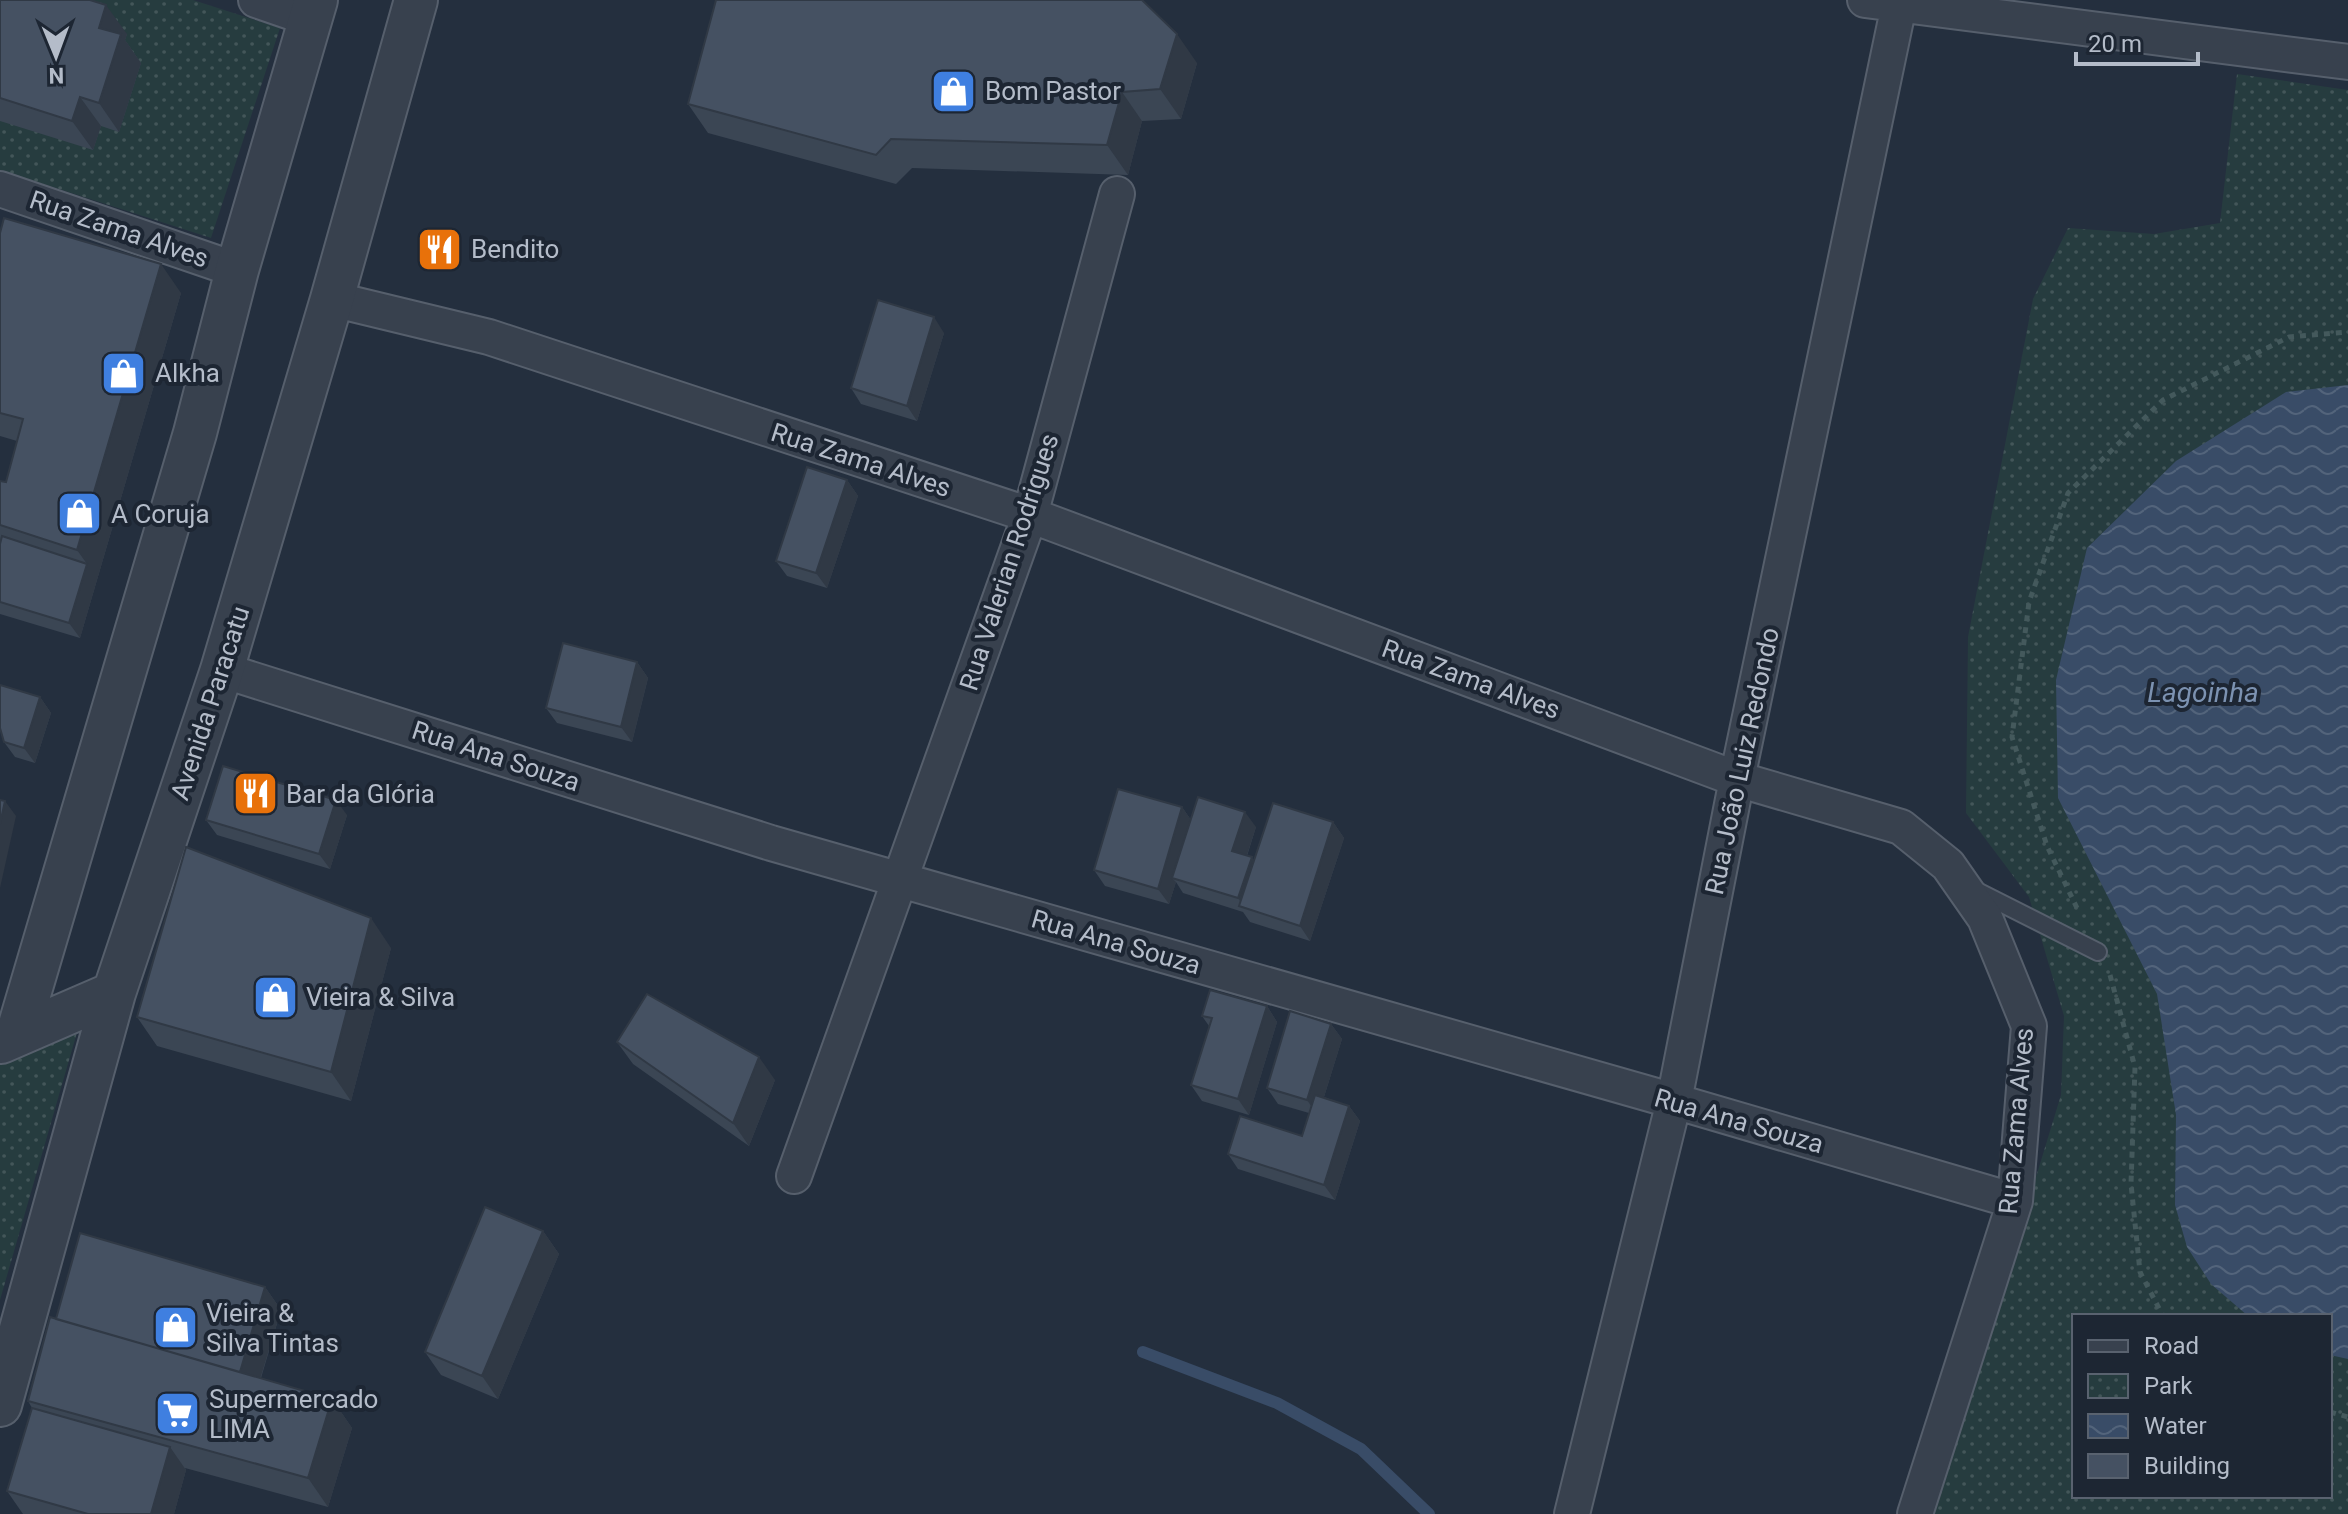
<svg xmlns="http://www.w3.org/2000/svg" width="2348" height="1514" viewBox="0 0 2348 1514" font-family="Roboto,sans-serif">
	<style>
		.park { fill: url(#park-dots); fill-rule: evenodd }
		.water { fill: url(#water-waves) }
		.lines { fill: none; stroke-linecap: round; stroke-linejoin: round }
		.stream { stroke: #394c67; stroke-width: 12 }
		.service-casing { stroke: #565f6c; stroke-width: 20 }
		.minor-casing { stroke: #565f6c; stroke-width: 38 }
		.tertiary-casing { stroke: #565f6c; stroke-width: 46 }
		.path { stroke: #44595c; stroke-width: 5; stroke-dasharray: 6 6; stroke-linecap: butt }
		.service { stroke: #38414e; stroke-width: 16 }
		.minor { stroke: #38414e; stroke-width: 34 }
		.tertiary { stroke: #38414e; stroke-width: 42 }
		.wall { fill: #3b4654 }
		.shaded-wall { fill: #303945 }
		.building { fill: #455162; stroke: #303945; stroke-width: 2 }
		.labels { text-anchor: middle; stroke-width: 8; stroke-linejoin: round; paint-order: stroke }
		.poi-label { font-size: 26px; fill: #b4bcc9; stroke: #1d2633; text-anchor: start }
		.street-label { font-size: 26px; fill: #b4bcc9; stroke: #1d2633 }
		.water-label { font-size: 28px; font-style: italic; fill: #7c92b1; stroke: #1d2633 }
	</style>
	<defs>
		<pattern id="park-dots" width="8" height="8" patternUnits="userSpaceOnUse" patternTransform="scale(2)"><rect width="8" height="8" fill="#263c3f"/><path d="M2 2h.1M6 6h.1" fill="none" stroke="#435659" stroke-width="1.8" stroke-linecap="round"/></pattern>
		<pattern id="water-waves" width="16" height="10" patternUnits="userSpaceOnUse" patternTransform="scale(2)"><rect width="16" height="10" fill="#394c67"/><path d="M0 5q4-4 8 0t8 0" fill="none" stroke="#53647b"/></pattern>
	</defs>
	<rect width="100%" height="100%" fill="#242f3e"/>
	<path class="park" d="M0,0h193l87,28 -69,210 -211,-68z
		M2237,74l111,16v1424h-415l128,-419 3,-79 -35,-119 -63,-84 2,-176 65,-338 35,-71 86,6 66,-11zM2074,1316h256v180h-256z
		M80,1022l-80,278v-240z"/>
	<path class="water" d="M2348,385v974l-18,-4v-39h-82l-37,-32 -24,-37 -12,-42 1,-90 -19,-121 -99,-196 -2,-118 31,-132 89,-87 110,-69z"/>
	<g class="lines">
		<path class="stream" d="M1143,1352l134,51 84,46 68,65"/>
		<defs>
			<path id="service" d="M1973,889l125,63"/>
			<path id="minor" d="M256,0l55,19
				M1865,0l483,62
				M0,189l237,81
				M332,299l157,38 541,178 707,264 164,48 47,38 37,53 44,108 -14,175 -100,313
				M222,670l549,173 903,258 341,100
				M794,1176l236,-661 87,-321
				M1572,1514l102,-413 63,-322 162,-774"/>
			<path id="tertiary" d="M17,1035l178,-602 42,-163 79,-270
				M1,1042l113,-49
				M0,1405l114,-412 108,-323 110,-371 84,-299"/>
		</defs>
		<use href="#service" class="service-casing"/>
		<use href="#minor" class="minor-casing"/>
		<use href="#tertiary" class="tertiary-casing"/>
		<path class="path" d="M2077,908l-30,-62 -35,-109 17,-135 39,-109 95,-93 126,-63 59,-5
			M2110,975l25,92 -4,117 9,88 23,44
			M2330,1412l18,5"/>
		<use href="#service" class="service"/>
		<use href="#minor" class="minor"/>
		<use href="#tertiary" class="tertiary"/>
	</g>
	<path class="wall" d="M0,0l127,34 -2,6 16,23 -22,69 -18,-6 -8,24 -93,-29z
		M1197,63l-16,56 -39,2 -14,54 -216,-7 -16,16 -188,-51 -20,-29z
		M0,232l181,61 -101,345 -80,-24v-133l6,1 11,-41 -17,-5z
		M944,333l-27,88 -56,-17 -10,-16z
		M847,480l11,16 -31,92 -40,-12 -11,-15z
		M637,662l11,16 -16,64 -75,-19 -11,-15z
		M40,697l11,16 -16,50 -20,-6 -11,-15z
		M1182,807l9,13 65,7 -9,29 7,4 79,-38 11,16 -34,103 -60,-19 -7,-10 -60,-19 -7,-11 -7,22 -64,-18 -11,-16z
		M347,815l-17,54 -113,-34 -11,-15z
		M391,948l-40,153 -194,-55 -20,-29z
		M1267,1006l10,16 -28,93 -47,-14 -11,-16 18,-59 -7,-10z
		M1331,1024l11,15 -18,58 25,9 11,15 -25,79 -97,-31 -10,-15 74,-18 7,-23 -31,-9 -11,-16z
		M617,1042l158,38 -26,66 -116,-82z
		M543,1231l16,23 -61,145 -57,-24 -16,-23z
		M265,1287l16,23 -20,68 71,21 20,29 -24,79 -143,-39 1,2 -12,44h-151l-16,-23 25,-83 -4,-7 28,-82z"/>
	<path class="shaded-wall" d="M106,5l21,29 -2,6 16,23 -22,69 -20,-29v-75z
		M1177,34l20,29 -16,56 -21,-30z
		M1122,92l20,29 -14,54 -21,-30z
		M80,97l21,29 -8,24 -21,-29z
		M161,264l20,29 -101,345 -11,-15 18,-59 -10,-14z
		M934,317l10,16 -27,88 -10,-15z
		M847,480l11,16 -31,92 -11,-15z
		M637,662l11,16 -16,64 -11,-15z
		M40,697l11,16 -16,50 -11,-15z
		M336,800l11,15 -17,54 -11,-15z
		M5,801l11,15 -16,72v-64z
		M1182,807l11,16 -21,55 4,4 -7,22 -11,-15z
		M1245,812l11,15 -13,40 -11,-16z
		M1333,822l11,16 -34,103 -10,-15z
		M1252,857l10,16 -17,35 -7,-10z
		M371,918l20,30 -40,153 -20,-29z
		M1267,1006l10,16 -28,93 -11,-16z
		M1331,1024l11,15 -24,77 -11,-16z
		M759,1057l16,23 -26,66 -16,-23z
		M1349,1106l11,15 -25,79 -11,-15z
		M543,1231l16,23 -61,145 -16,-23z
		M265,1287l16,23 -27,89 -15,-22z
		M332,1399l20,29 -24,79 -20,-29z
		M170,1447l16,23 -12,44h-23z"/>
	<path class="building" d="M0,0h90l16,5 -7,23 22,6 -22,69 -19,-6 -8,24 -72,-23z
		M716,0h426l35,34 -17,55 -38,3 -15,53 -216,-6 -15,16 -188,-51z
		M4,218l157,46 -84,286 -77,-25v-44l6,1 17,-63 -23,-6v-180z
		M878,300l56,17 -27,89 -56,-18z
		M807,467l40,13 -31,93 -40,-12z
		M2,536l85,28 -18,59 -69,-21v-58z
		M563,643l74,19 -16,65 -75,-19z
		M0,685l40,12 -16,51 -20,-6 -4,-14z
		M223,766l113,34 -17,54 -113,-34z
		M1118,789l64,18 -24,82 -64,-19z
		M1198,797l47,15 -13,39 20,6 -14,41 -66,-20z
		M0,800l5,1 -5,23z
		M1273,803l60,19 -33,104 -61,-20z
		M186,847l185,71 -40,154 -194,-55z
		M1210,990l57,16 -29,93 -47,-14 21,-67 -10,-2z
		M647,994l112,63 -26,66 -116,-81z
		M1290,1011l41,13 -24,76 -40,-12z
		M1315,1095l34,11 -25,79 -96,-31 12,-38 62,20z
		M485,1207l58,24 -61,145 -57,-24z
		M80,1233l185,54 -25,85 -184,-53z
		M50,1317l282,82 -24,79 -280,-77z
		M32,1408l138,39 -19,67h-63l-81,-23z"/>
	<defs>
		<symbol id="shop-square" viewBox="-11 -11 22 22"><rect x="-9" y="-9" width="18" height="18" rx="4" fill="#3f7fe0" stroke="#1d2633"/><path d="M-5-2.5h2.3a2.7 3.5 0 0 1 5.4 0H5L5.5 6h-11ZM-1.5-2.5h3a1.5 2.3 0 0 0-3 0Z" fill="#fff"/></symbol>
		<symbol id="restaurant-square" viewBox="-11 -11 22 22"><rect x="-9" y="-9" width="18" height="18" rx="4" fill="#e8710a" stroke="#1d2633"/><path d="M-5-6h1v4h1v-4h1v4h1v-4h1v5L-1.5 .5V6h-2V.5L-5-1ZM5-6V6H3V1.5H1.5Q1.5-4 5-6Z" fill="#fff"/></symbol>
		<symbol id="supermarket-square" viewBox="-11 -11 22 22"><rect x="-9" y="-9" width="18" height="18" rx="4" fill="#3f7fe0" stroke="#1d2633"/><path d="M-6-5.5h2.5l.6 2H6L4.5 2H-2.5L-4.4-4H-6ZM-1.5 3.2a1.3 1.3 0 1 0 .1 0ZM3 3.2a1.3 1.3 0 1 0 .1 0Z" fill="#fff"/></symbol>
	</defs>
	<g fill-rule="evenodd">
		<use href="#shop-square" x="928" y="66" width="51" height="51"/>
		<use href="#restaurant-square" x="414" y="224" width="51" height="51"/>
		<use href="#shop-square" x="98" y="348" width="51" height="51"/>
		<use href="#shop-square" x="54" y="488" width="51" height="51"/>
		<use href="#restaurant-square" x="230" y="768" width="51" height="51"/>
		<use href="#shop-square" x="250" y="972" width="51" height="51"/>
		<use href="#shop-square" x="150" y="1302" width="51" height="51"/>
		<use href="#supermarket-square" x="152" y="1388" width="51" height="51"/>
	</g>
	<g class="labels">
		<g class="poi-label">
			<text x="985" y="100">Bom Pastor</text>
			<text x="471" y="258">Bendito</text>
			<text x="155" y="382">Alkha</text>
			<text x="111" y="523">A Coruja</text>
			<text x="286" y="803">Bar da Glória</text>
			<text x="306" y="1006">Vieira &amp; Silva</text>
			<text x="206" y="1322">Vieira &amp;<tspan x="206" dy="30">Silva Tintas</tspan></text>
			<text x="209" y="1408">Supermercado<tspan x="209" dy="30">LIMA</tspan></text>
		</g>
		<g class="street-label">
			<text transform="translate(119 229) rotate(19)" y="9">Rua Zama Alves</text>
			<text transform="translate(861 460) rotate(18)" y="9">Rua Zama Alves</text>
			<text transform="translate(1009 562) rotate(-72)" y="9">Rua Valerian Rodrigues</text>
			<text transform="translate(1471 679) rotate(20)" y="9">Rua Zama Alves</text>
			<text transform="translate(210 703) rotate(-72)" y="9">Avenida Paracatu</text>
			<text transform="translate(496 756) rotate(18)" y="9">Rua Ana Souza</text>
			<text transform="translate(1742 761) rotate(-78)" y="9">Rua João Luiz Redondo</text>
			<text transform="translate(1116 942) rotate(16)" y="9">Rua Ana Souza</text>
			<text transform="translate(1739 1121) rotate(16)" y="9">Rua Ana Souza</text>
			<text transform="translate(2016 1121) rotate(-85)" y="9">Rua Zama Alves</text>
		</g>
		<g class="water-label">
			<text x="2203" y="702">Lagoinha</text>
		</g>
	</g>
	<rect x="2072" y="1314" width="260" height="184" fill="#1d2633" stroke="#59626f" stroke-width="2"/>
	<rect x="2088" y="1340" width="40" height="12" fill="#38414e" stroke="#59626f" stroke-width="2"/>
	<text x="2144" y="1354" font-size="24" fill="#b4bcc9">Road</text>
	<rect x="2088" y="1374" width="40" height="24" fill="url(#park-dots)" stroke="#59626f" stroke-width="2"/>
	<text x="2144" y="1394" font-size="24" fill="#b4bcc9">Park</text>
	<rect x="2088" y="1414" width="40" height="24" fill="url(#water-waves)" stroke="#59626f" stroke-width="2"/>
	<text x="2144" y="1434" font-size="24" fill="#b4bcc9">Water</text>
	<rect x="2088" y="1454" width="40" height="24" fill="#455162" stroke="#59626f" stroke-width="2"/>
	<text x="2144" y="1474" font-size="24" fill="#b4bcc9">Building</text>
	<g transform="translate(56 56) rotate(179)" stroke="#1d2633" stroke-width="6" paint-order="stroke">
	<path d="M0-6L14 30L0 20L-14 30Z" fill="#b4bcc9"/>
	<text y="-12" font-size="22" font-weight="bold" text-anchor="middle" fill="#b4bcc9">N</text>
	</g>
	<path d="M2076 52v12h122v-12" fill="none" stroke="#b4bcc9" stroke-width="4"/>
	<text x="2088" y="52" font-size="24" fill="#b4bcc9" stroke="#1d2633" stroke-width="6" paint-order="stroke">20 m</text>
</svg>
